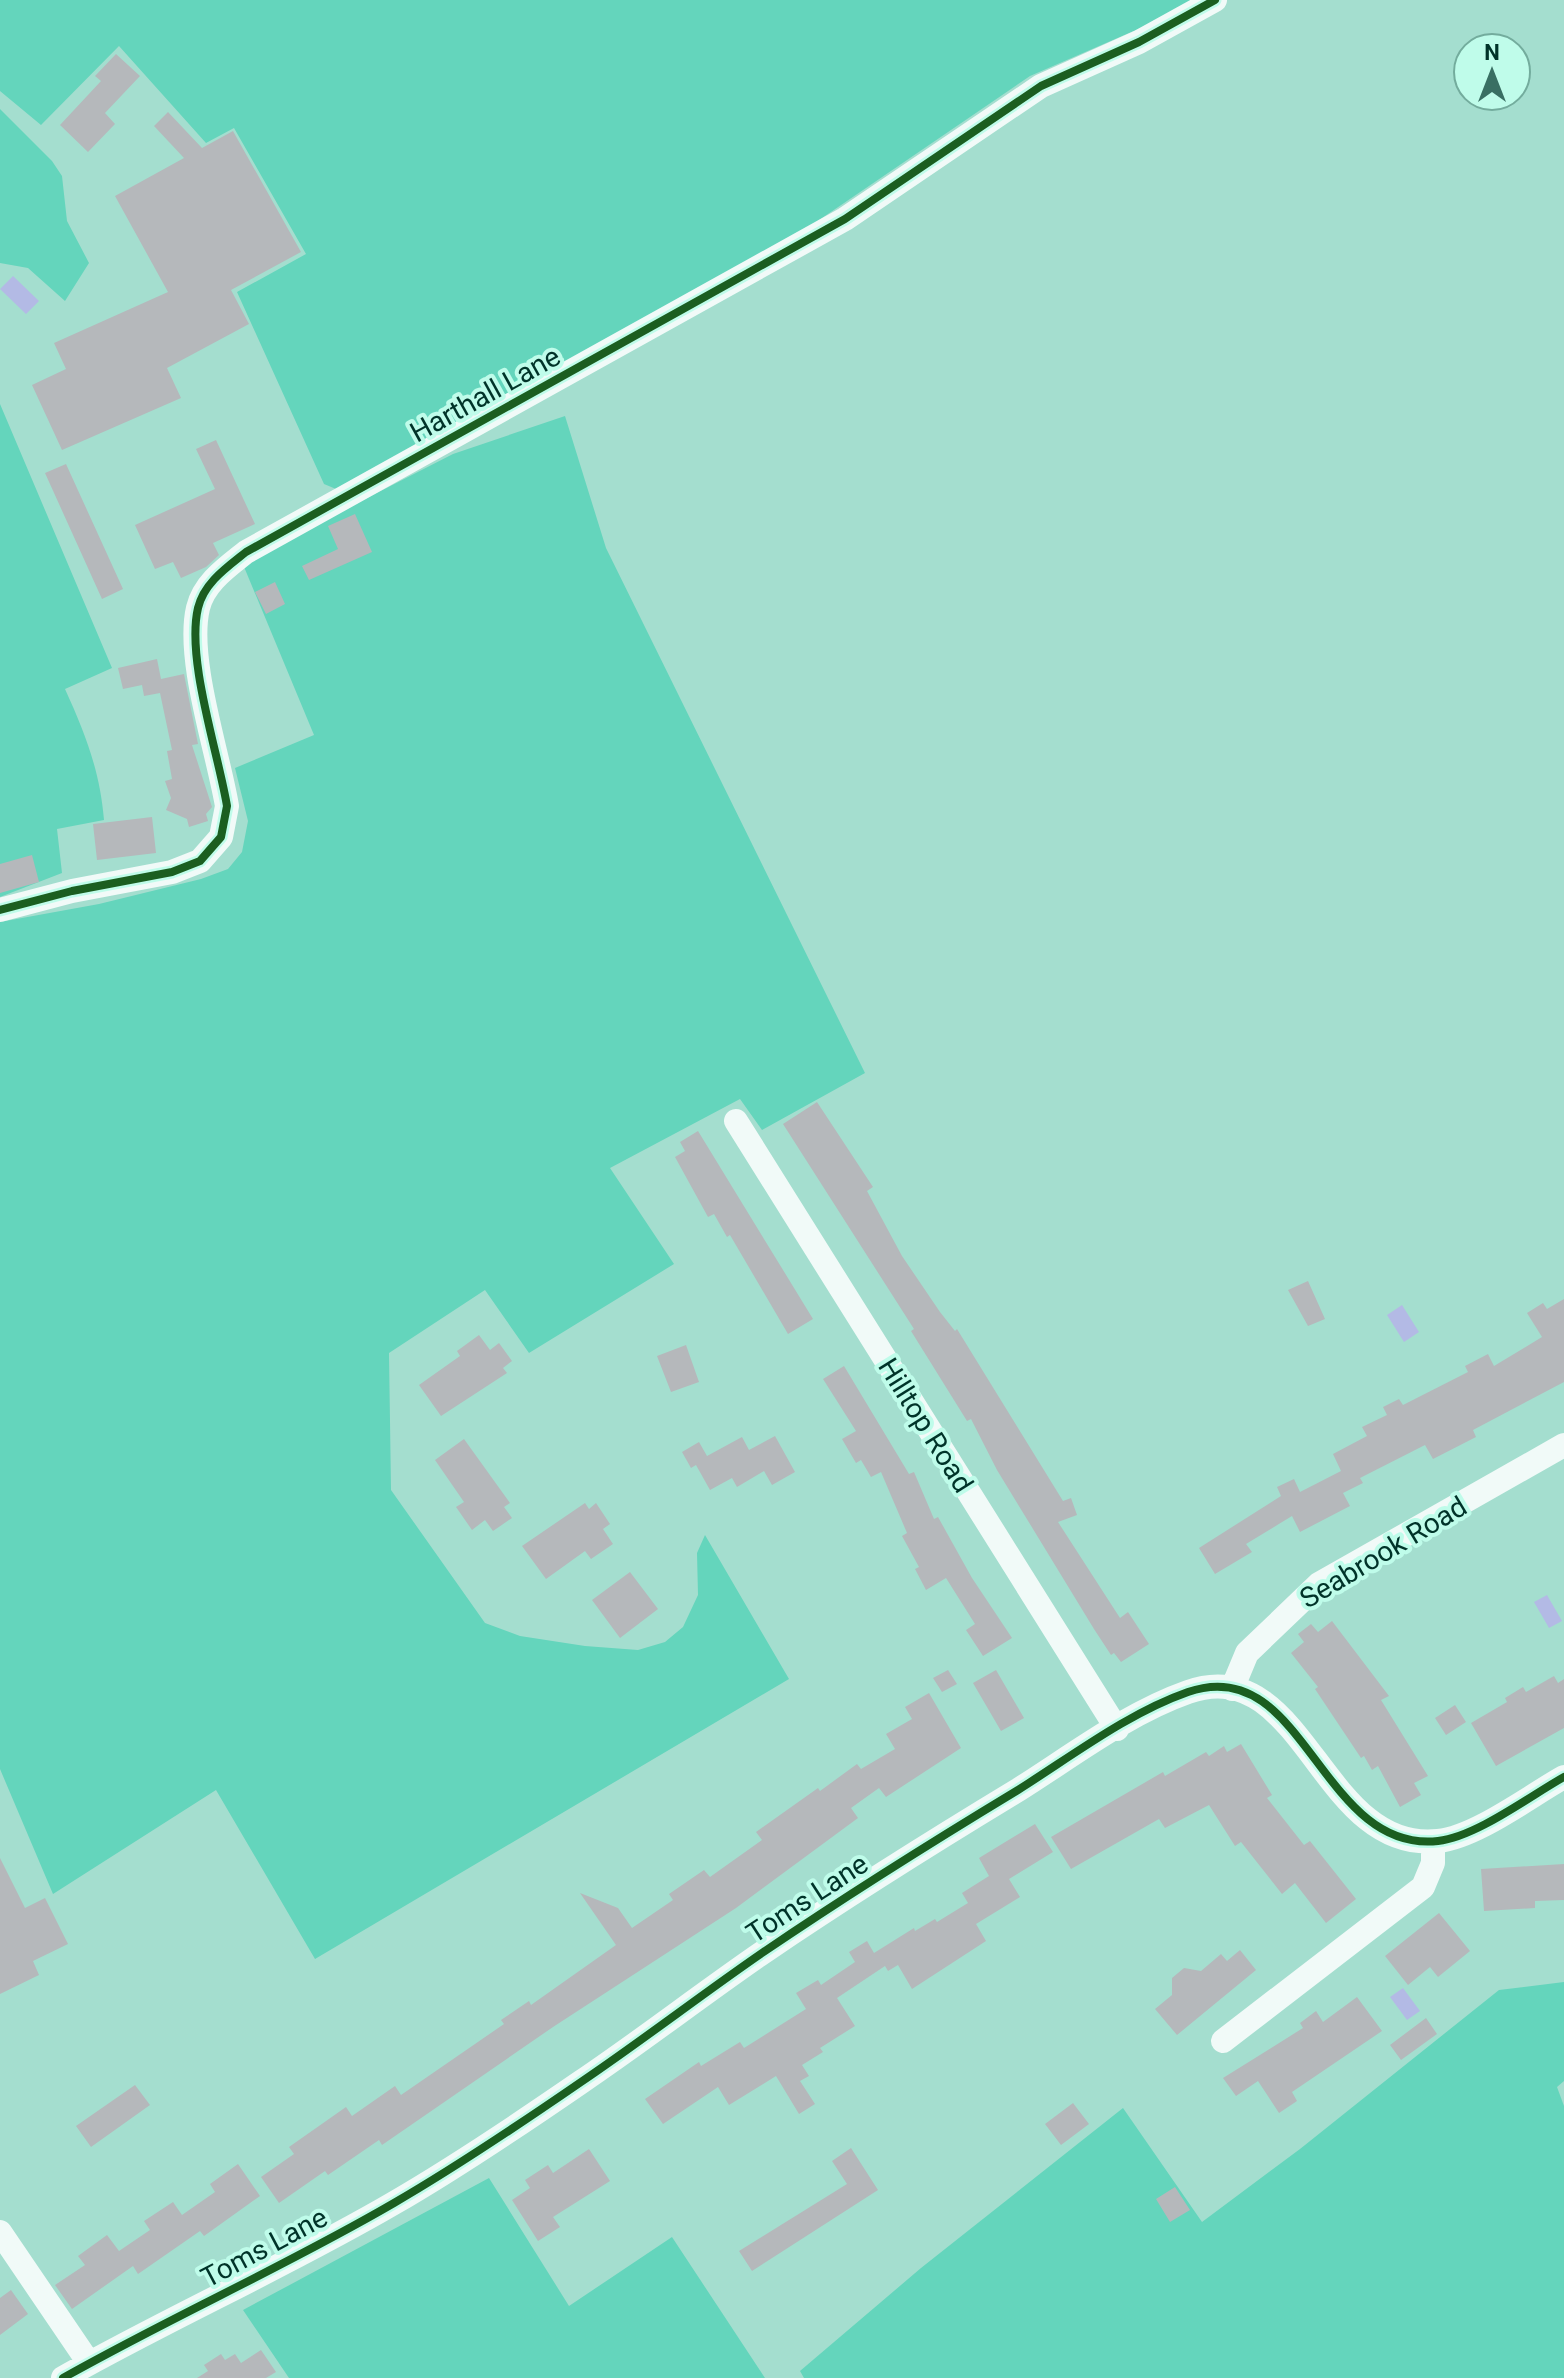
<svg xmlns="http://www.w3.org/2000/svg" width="1564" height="2378" viewBox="0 0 1564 2378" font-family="Roboto,sans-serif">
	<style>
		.green { fill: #64d5bc }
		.water { fill: #b3bae5 }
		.building { fill: #b5b8bb }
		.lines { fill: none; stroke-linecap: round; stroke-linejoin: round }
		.minor { stroke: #f1faf8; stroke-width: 24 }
		.cycleway-casing { stroke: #bffcea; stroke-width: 13 }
		.cycleway { stroke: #1b5e20; stroke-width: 8 }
		.labels { text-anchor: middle; stroke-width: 8; stroke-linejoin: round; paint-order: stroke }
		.street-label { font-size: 28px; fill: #003329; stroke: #bffcea }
	</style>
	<rect width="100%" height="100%" fill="#a4decf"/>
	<path class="green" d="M0,0h1205l-175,76 -249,170 -445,243 -12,-5 -87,-192 69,-38 -72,-126 -28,15 -87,-97 -78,79 -41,-34z
		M0,109l52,52 10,15 5,45 22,42 -24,38 -37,-33 -28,-5z
		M0,404l112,264 -47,21c20,44 35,82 39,131l-47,9 5,44 -62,24z
		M565,416l41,132 259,525 -103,57 -22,-31 -130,69 64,96 -145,89 -44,-63 -96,63 2,137 94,133 35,13 65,10 53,4 27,-8 18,-15 15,-32 -1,-42 8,-18 84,144 -474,280 -99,-169 -163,104 -53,-125v-847l99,-18 102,-25 27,-10 14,-17 6,-31 -13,-53 79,-33 -72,-173 211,-108z
		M1564,1982v99l-7,6 7,19v272h-760l-4,-7 121,-103 202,-160 79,114 98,-73 199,-159z
		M489,2178l80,128 103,-69 93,141h-476l-46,-68z"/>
	<path class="water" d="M13,276l26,25 -13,13 -26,-25z
		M1402,1305l17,27 -15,10 -17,-27z
		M1547,1595l15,26 -13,7 -15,-26z
		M1403,1988l17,23 -13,9 -17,-23z"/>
	<path class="building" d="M116,54l24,22 -35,37 10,11 -27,28 -28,-27 41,-44 -6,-5z
		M168,112l34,36 31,-17 68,121 -70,38 18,34 -82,44 14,30 -119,52 -30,-65 34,-16 -12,-26 114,-51 -53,-96 69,-38 -30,-32z
		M216,440l39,84 -42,19 6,12 -13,12 -25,11 -8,-16 -18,7 -20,-44 80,-36 -19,-40z
		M66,464l57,125 -21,10 -57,-126z
		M355,514l17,38 -63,28 -7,-14 36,-17 -10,-23z
		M275,582l10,22 -19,10 -11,-22z
		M157,659l4,20 23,-5 14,70 -6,1 20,62 -6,7 2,7 -19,6 -2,-8 -21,-9 5,-12 -6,-17 7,-2 -5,-28 5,-1 -12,-57 -16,3 -2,-11 -19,4 -5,-21z
		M152,817l4,36 -59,7 -4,-36z
		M32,855l7,27 -39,11v-29z
		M817,1102l56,85 -6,4 35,65 38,56 15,19 2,-2 106,172 8,-3 6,17 -19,7 62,96 8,-6 21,32 -28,18 -7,-9 -3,2 -17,-26 -97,-159 -26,-51 -4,2 -56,-90 3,-2 -131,-205z
		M698,1131l115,188 -25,15 -58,-99 -3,2 -13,-23 -6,3 -33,-60 10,-6 -5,-9z
		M1308,1281l17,38 -17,7 -20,-36z
		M1564,1299v83l-91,48 3,7 -43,22 -8,-14 -65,33 3,5 -20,10 7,13 -50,26 -8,-16 -46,28 6,8 -37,22 -16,-26 82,-52 -4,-9 17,-8 6,13 41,-21 -8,-17 34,-18 -5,-9 25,-12 -4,-8 16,-8 4,6 65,-33 -3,-6 23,-12 6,12 48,-29 -15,-24 16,-10 4,6z
		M479,1335l11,15 9,-7 13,18 -9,7 4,5 -66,43 -22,-31 41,-29 -3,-5z
		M686,1345l13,37 -28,10 -14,-36z
		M844,1366l65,108 5,-2 20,47 4,-2 34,61 40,60 -29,18 -17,-26 9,-6 -29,-46 -20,12 -11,-21 4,-2 -17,-31 5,-3 -26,-61 -10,5 -10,-17 -5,3 -14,-24 14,-8 -33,-52z
		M775,1436l20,36 -23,13 -8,-14 -27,16 -5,-9 -22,12 -14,-25 -5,3 -9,-16 17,-10 8,14 35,-19 7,13z
		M464,1439l46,64 -6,4 8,11 -19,13 -8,-11 -13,10 -16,-23 8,-5 -29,-42z
		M585,1503l4,6 7,-6 14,21 -7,5 10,15 -22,15 -6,-8 -39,28 -24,-33z
		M630,1572l28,37 -38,29 -28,-38z
		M1332,1621l57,75 -8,4 47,76 -14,7 7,12 -21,12 -22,-41 -6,4 -8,-14 -3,2 -46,-69 3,-2 -27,-34 13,-11 -6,-8 13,-10 7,8z
		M948,1670l9,14 -15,8 -9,-14z
		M996,1670l28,48 -23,13 -28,-48z
		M1554,1676l4,7 6,-4v49l-68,38 -25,-43 36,-21 -2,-4 18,-11 3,5z
		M929,1693l32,55 -75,49 -7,-9 -28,20 7,10 -122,90 -183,119 -171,118 -3,-5 -51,35 -3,-4 -46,32 -18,-26 33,-23 -5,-7 57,-40 6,9 43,-30 6,9 103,-71 -3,-4 28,-19 2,4 85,-60 -36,-52 38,15 14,20 41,-28 -4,-6 35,-24 6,7 52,-37 -6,-8 62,-44 2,3 37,-27 4,5 34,-20 -9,-15 26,-15 -7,-12z
		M1455,1705l11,17 -20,13 -11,-17z
		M1241,1744l31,51 -5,3 37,47 6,-4 46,58 -30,24 -31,-40 -13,11 -41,-52 -6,4 -26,-41 -44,23 -6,-9 -88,50 -20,-32 112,-65 2,4 41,-24 3,4 15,-10 3,6z
		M1035,1824l18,28 -44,27 11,18 -44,27 10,17 -74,48 -14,-24 -10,6 -3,-5 -48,32 18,28 -35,22 3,4 -21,13 7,11 -9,5 15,23 -16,10 -23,-38 -47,29 -11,-18 -55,37 -18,-25 54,-37 2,4 39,-24 4,6 62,-39 -10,-16 22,-13 3,5 34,-23 -6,-10 18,-11 7,12 40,-25 1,3 20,-12 2,3 31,-19 -6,-10 27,-17 -10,-18z
		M0,1858l25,50 20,-10 23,46 -35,17 6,14 -39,19z
		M1564,1864v36l-29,1v7l-51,3 -3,-42z
		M1439,1913l31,38 -32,26 -8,-10 -22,18 -23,-29z
		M1240,1950l16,20 -79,65 -22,-26 17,-14v-17l12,-10 17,3 20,-17 6,7z
		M1357,1997l25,34 -90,61 5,9 -18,12 -21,-32 -22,15 -13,-18 80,-50 -3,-5 16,-12 7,11z
		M1426,2018l11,16 -36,26 -11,-15z
		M135,2085l15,20 -59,42 -15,-21z
		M1073,2103l16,21 -28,21 -16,-21z
		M851,2148l27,42 -126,81 -13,-20 108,-67 -15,-23z
		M589,2149l21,32 -57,36 7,10 -22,14 -26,-41 18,-12 -5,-8 23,-15 5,8z
		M238,2164l22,32 -56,40 -4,-5 -62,43 -5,-8 -61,43 -17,-24 30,-20 -7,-9 29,-21 12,16 31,-21 -6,-9 29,-19 9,13 33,-23 -5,-8z
		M1175,2187l15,23 -20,12 -14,-23z
		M11,2290l17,24 -28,21v-37z
		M261,2350l15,22 -10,6h-69l11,-7 -4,-6 17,-11 4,6 10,-6 6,9z"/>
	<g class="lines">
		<path class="minor" d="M0,910l72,-19 100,-19 28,-11 21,-24 6,-31c-9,-54 -41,-147 -29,-198 6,-25 28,-40 48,-56l599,-333 196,-133 98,-44 76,-42
			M736,1121l381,608
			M1232,1689l15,-36 72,-69 245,-139
			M1223,2041l200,-154 10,-24v-21
			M0,2232l89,131
			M63,2378c108,-61 223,-112 331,-175 64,-37 126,-79 187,-121 62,-42 120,-87 181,-129 84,-57 170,-111 256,-163 54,-34 110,-77 170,-98 117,-41 132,162 250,149 38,-4 92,-45 126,-64"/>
		<defs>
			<path id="cycleway" d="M0,910l72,-19 100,-19 28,-11 21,-24 6,-31c-9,-54 -41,-147 -29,-198 6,-25 28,-40 48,-56l599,-333 196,-133 98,-44 76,-42
				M63,2378c108,-61 223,-112 331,-175 64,-37 126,-79 187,-121 62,-42 120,-87 181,-129 84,-57 170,-111 256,-163 54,-34 110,-77 170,-98 117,-41 132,162 250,149 38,-4 92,-45 126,-64"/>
		</defs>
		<use href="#cycleway" class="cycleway-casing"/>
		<use href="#cycleway" class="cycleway"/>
	</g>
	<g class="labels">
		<g class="street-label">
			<text transform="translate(485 394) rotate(-29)" y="10">Harthall Lane</text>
			<text transform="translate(926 1425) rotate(58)" y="10">Hilltop Road</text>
			<text transform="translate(1383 1552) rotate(-31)" y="10">Seabrook Road</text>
			<text transform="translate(807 1898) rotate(-33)" y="10">Toms Lane</text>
			<text transform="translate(264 2247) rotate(-28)" y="10">Toms Lane</text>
		</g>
	</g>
	<g transform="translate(1492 72)"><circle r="38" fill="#bffcea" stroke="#73ac9d" stroke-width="2"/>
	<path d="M0-6L14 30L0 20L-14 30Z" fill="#396f63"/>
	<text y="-12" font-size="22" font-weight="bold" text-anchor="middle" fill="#003329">N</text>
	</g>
</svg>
